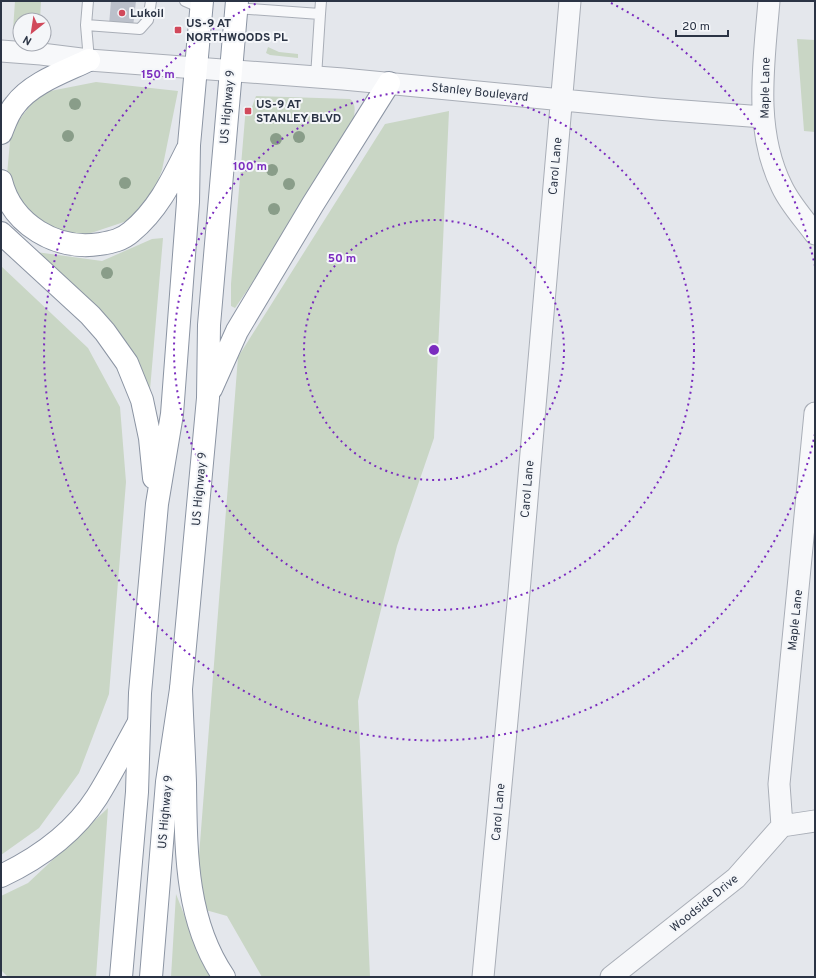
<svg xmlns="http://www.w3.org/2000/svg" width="816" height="978" viewBox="0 0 816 978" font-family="Overpass,sans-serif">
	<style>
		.green { fill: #c9d6c5 }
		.building { fill: #bbc0ca }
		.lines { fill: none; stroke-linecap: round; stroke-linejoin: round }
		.service-casing { stroke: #a9aeb7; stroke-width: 12 }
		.minor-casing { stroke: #a9aeb7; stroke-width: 23 }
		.trunk-casing { stroke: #8b94a3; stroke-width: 24 }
		.motorway-casing { stroke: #8b94a3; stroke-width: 24 }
		.service { stroke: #f7f8fa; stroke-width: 10 }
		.minor { stroke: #f7f8fa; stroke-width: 21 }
		.trunk { stroke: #fff; stroke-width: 22 }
		.motorway { stroke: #fff; stroke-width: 22 }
		.tree { fill: #899d89 }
		.ring { fill: none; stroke: #7b2cbf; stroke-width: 2; stroke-dasharray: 2 4 }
		.poi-dot { fill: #d1495b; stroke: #f4f6f9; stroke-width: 1.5 }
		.labels { text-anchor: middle; stroke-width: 4; stroke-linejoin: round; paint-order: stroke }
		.poi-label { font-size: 12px; font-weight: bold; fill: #2b3445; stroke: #f4f6f9; text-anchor: start }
		.street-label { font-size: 12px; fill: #2b3445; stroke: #f4f6f9 }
		.centre { fill: #7b2cbf; stroke: #f4f6f9; stroke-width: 2 }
		.ring-label { font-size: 12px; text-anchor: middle; font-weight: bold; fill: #7b2cbf; stroke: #f4f6f9; stroke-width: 4; stroke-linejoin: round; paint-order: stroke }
	</style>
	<rect width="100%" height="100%" fill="#e4e7ec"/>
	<path class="green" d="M15,1h26l-1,19h-20v10h-7z
		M797,39l18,1v92l-11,-1z
		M268,47l11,5 19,2v4l-28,-3 -4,-2z
		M96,82l82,9 -16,79 -15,38 -20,13 -48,16 -47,-18 -25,-44 4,-45 29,-37z
		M256,96l94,3c8,5 4,20 1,28l-96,152 -20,29 -4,-2v-22l15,-178 6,1z
		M449,111l-15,327 -37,108 -39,155 12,276h-108l-35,-61 -32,-9 43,-550 147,-233z
		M163,238l-13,152 -114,-138 66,9 50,-22z
		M1,266l87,82 32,59 6,75 -17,212 -30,79 -40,55 -38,27z
		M108,808l-12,169h-88l-7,-7v-74l27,-13z
		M176,894l29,74 6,9h-40z"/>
	<path class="building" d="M111,1h25l-3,26 -24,-2z"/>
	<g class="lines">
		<defs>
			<path id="service" d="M185,1l16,7
				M236,8l84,6 -4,63
				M320,14l1,-13
				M86,25l2,-24
				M89,60l-3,-35 54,4 8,-9 3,-19"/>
			<path id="minor" d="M769,1c-5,61 -16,128 13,186 8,17 22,32 33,47
				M1,51l40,3 48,6 254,19 314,30 106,8
				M782,826l-3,-42 36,-371
				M483,977l36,-385 51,-591
				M611,977l125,-99 46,-52 33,-5"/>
			<path id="trunk" d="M1,133c4,-10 7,-20 14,-28 16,-22 49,-33 74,-45
				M1,181c11,44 56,70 99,63 12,-2 22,-4 31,-12 27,-22 41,-52 56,-82
				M1,233l89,82 15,17 22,31 15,37 8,38 4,40
				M211,389l26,-58 76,-127 76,-121
				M121,977l16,-185 3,-99 17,-189 15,-90 16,-212 1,-57 13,-144
				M151,977l16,-195 14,-93 27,-291 1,-73 28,-324"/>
			<path id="motorway" d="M181,689c1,31 3,63 4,94 1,66 0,137 39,194
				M1,876c38,-18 73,-43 96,-79 15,-24 28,-50 42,-75"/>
		</defs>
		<use href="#service" class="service-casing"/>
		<use href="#minor" class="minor-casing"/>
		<use href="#trunk" class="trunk-casing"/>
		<use href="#motorway" class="motorway-casing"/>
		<use href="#service" class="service"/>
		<use href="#minor" class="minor"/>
		<use href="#trunk" class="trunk"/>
		<use href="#motorway" class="motorway"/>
	</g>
	<g class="tree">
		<circle cx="75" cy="104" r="6"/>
		<circle cx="68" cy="136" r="6"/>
		<circle cx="299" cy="137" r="6"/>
		<circle cx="276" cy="139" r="6"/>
		<circle cx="272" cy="170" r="6"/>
		<circle cx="125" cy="183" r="6"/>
		<circle cx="289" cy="184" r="6"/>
		<circle cx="274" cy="209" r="6"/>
		<circle cx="107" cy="273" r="6"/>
	</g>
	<g class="ring">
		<circle cx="434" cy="350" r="130"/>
		<circle cx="434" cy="350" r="260"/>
		<path d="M815 434A390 390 0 1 1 257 3M611 3A390 390 0 0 1 815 266"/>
	</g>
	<g class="poi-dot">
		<circle cx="122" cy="13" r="4"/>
		<rect x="174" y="26" width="8" height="8" rx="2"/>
		<rect x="244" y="107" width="8" height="8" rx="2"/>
	</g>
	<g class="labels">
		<g class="poi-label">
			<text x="130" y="17">Lukoil</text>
			<text x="186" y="27">US-9 AT<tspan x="186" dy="14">NORTHWOODS PL</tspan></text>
			<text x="256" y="108">US-9 AT<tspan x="256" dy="14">STANLEY BLVD</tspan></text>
		</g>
		<g class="street-label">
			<text transform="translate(765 88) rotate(-89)" y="4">Maple Lane</text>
			<text transform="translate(480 92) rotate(6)" y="4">Stanley Boulevard</text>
			<text transform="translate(227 107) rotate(-85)" y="4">US Highway 9</text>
			<text transform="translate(555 166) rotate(-85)" y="4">Carol Lane</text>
			<text transform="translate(199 489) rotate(-85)" y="4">US Highway 9</text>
			<text transform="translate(527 489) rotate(-85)" y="4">Carol Lane</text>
			<text transform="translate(795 620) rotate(-84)" y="4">Maple Lane</text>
			<text transform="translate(165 812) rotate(-85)" y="4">US Highway 9</text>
			<text transform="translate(498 812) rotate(-85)" y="4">Carol Lane</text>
			<text transform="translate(704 903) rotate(-39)" y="4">Woodside Drive</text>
		</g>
	</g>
	<circle cx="434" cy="350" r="6" class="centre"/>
	<g class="ring-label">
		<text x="158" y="78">150 m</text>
		<text x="250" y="170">100 m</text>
		<text x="342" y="262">50 m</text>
	</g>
	<rect width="816" height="978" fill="none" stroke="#2b3445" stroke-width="4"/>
	<g transform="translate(32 32) rotate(210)"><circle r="19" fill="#f4f6f9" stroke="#a4a8b1"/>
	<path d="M0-3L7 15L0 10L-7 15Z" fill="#d1495b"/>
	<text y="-6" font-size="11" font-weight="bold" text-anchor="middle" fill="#2b3445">N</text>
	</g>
	<path d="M676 30v6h52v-6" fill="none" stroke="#2b3445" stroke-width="2"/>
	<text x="682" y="30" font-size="12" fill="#2b3445" stroke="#f4f6f9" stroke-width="3" paint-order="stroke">20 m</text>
</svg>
